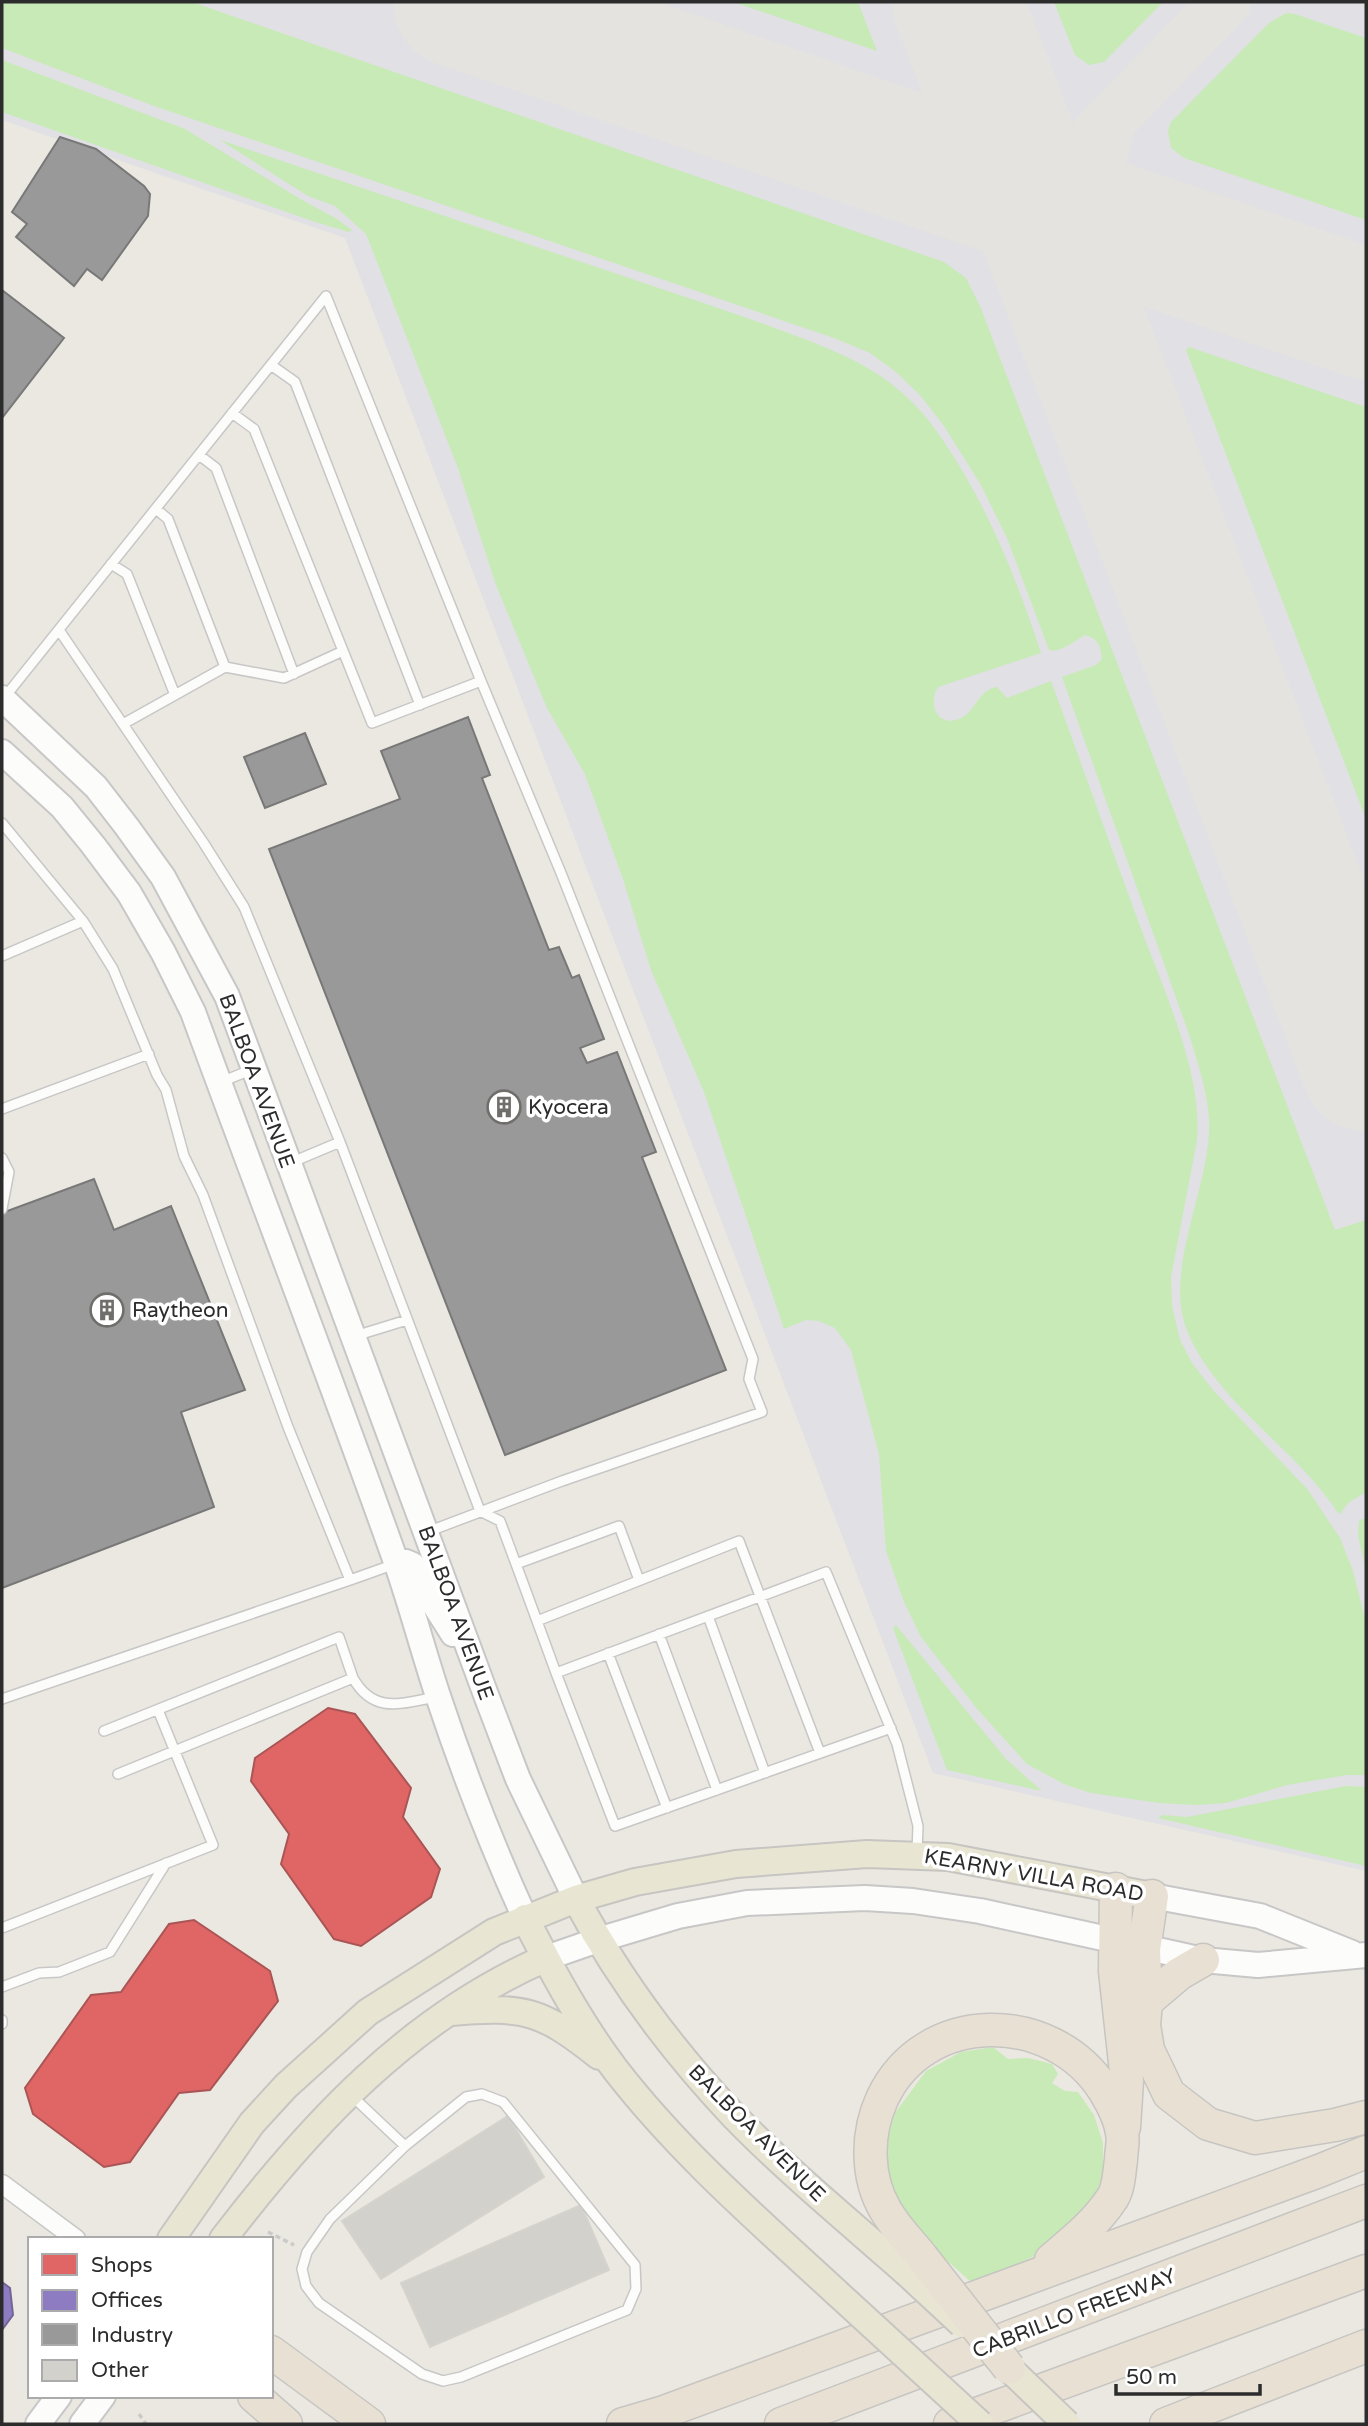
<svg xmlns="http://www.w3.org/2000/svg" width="1368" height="2426" viewBox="0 0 1368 2426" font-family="'Varela Round',sans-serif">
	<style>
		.airport { fill: #e1e0e4 }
		.green { fill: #c7eab7 }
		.shops { fill: #e06666; stroke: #a55; stroke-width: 2 }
		.offices { fill: #8e7cc3; stroke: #716496; stroke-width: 2 }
		.industry { fill: #999; stroke: #787878; stroke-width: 2 }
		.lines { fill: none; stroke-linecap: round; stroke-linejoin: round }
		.taxiway { stroke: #e4e3e0; stroke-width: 52 }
		.runway { stroke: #e4e3e0; stroke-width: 130 }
		.building { fill: #d3d1cc; stroke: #d6d3cd; stroke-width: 2 }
		.service-casing { stroke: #c8c7c7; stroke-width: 12 }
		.minor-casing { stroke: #c8c7c7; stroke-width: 21 }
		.secondary-casing { stroke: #c8c7c7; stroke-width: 28 }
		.primary-casing { stroke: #c6c5c2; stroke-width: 30 }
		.motorway-casing { stroke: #c6c5c2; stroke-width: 35 }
		.path { stroke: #cacac9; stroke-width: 3.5; stroke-dasharray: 5 3.5; stroke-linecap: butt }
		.service { stroke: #fcfcfa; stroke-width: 9 }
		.minor { stroke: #fcfcfa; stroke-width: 18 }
		.secondary { stroke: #fcfcfa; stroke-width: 24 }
		.primary { stroke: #e9e5d3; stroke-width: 26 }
		.motorway { stroke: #e9e0d4; stroke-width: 32 }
		.primary-bridge-casing { stroke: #c6c5c2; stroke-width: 30; stroke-linecap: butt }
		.motorway-bridge-casing { stroke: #c6c5c2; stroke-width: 35; stroke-linecap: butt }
		.primary-bridge { stroke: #e9e5d3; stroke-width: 26 }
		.motorway-bridge { stroke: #e9e0d4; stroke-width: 32 }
		.labels { text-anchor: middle; stroke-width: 7; stroke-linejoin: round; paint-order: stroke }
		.street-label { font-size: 21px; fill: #2c2c2c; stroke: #fff }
		.poi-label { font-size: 21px; fill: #2c2c2c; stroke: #fff; text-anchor: start }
	</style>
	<rect width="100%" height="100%" fill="#ebe8e1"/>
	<path class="airport" d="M2,2h1364v1869l-433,-98 -588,-1535 -343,-118z"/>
	<path class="green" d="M2,2h190l752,260 22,16 14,28 355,924 31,-10v272l-18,11 -8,11 -2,-1c-41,-64 -119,-108 -150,-180 -27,-64 25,-148 21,-215 -2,-29 -12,-57 -20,-84l-127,-357 34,-12 6,-6c-1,-13 -4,-20 -17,-24 -11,6 -24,18 -36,15l-42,-112 -26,-53 -37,-59 -24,-31 -24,-23 -26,-19 -36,-15 -680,-232 -152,-58z
		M733,2h125l19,49z
		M1054,2h109l-59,60 -15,3 -14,-10z
		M1286,13l9,1 71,24v182l-182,-62 -13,-10 -3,-17 3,-9 98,-99z
		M2,60l183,69 117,71 35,19 15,11 -3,2 -34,-10 -313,-110z
		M220,140c137,46 275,93 412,139 47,16 94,31 140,48 51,19 100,35 139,74 15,14 28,33 39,50 41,63 68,132 91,202l-103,34c-9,13 -4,38 17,33 20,-3 21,-30 42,-33l10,11 44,-17c30,82 59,163 89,245 23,63 63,147 57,214l-26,137 1,29 8,34 12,23 21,27 95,100 32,48 13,33 13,52v152h-19l-60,10 -61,18 -30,2 -37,-2 -68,-10 -25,-8 -39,-21 -49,-54 -57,-73 -17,-35 -18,-51 -7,-97 -28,-104 -16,-22 -16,-7 -13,-1 -22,9 -80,-237 -53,-122 -29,-94 -37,-102 -38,-66 -51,-123 -38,-117 -92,-234 -31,-28 -27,-10z
		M1189,347l177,60v412l-180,-469z
		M1362,1519h4v51l-8,-34 1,-15z
		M896,1625l110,134 36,32 -95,-21 -54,-142z
		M1346,1786l20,1v79l-208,-48 5,-3 24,2z
		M993,2047l15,12 20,-1 24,6 6,10 -6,9 13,8 13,1 16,23 9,28v33l-12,28 -37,43 -64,30 -18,6 -58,-52 -23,-40 -8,-38 12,-40 31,-42 35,-19z"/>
	<path class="shops" d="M328,1708l27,6 56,74 -8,29 37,52 -9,28 -70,49 -27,-7 -53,-75 8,-30 -38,-53 4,-23z
		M194,1920l76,51 8,30 -68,89 -31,3 -49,69 -26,5 -71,-53 -8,-26 66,-93 30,-3 48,-68z"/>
	<path class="offices" d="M2,2282l8,6 3,27 -11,15z"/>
	<path class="industry" d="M60,137l36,12 48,37 6,8 -2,22 -46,64 -15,-11 -13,17 -58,-49 11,-13 -15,-12z
		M2,290l62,48 -62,80z
		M468,717l22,58 -8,3 67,172 10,-3 13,31 7,-3 25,64 -24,9 7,15 30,-11 39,100 -14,5 84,213 -221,85 -236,-606 131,-50 -19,-48z
		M305,733l21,51 -61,24 -21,-51z
		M94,1179l20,51 57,-24 74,184 -64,22 33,95 -212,81v-375z"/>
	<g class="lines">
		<path class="taxiway" d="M1146,238c-9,-8 -22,-15 -30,-25 -22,-30 -18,-62 -4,-94l113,-117
			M1070,295c-4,-14 -9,-28 -12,-42 -9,-49 14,-94 48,-128"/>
		<path class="runway" d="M458,2l908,312
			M957,2l409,1064"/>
	</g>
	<path class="building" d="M508,2116l36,61 -163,102 -39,-58z
		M581,2205l28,65 -179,77 -29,-64z"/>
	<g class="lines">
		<defs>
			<path id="service" d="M271,365l24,17 125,323
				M232,413l22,16 118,294 109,-42
				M199,455l17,13 78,206
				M156,509l12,10 57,148
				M111,564l16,10 48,121
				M59,630l144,212 41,65 96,235 140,369 20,10 16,43
				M4,698l322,-402 155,385 80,192 192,486 -4,20 13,33 -200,69 -135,51
				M123,724l102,-57 59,11 59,-27
				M2,823l81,98
				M2,956l81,-35 30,48 44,106 9,15 18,66 19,39 85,232 62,153 45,-16
				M221,1082l32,-13
				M2,1109l147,-55
				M2,1158l7,14 -7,37
				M290,1163l50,-21
				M355,1336l52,-16
				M708,1616l57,157
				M537,1621l-21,-57 103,-38 20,54
				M659,1634l58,156
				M608,1653l59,155
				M556,1673l-19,-52 202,-80 81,212
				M2,1699l348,-119
				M891,1728l-276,98 -59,-153 270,-101 71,172 21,82 -1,26
				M104,1731l235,-94 14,41
				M118,1774l235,-96c21,37 49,25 83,19
				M2,1928l211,-83 -55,-135
				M2,1987l37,-14 20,-1 51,-20 56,-89
				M2,2020v4
				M352,2096l53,50 -75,73 -23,33 -5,17 4,17 13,17 103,71 21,7 18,-4 166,-67 9,-21 -1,-24 -132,-163 -21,-8 -16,3 -61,49"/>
			<path id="minor" d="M2,2184l74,55"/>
			<path id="secondary" d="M2,698l94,89 31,40 36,50 64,119 259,699 32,84 58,120
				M2,752l60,55 31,38 36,48 34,59 30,60c67,183 137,364 202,547 16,45 28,92 43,137 25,75 54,150 87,222
				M396,1563l10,-1 7,3 14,28 26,41
				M1152,1896l108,20 92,37
				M546,1958l52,-18 80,-24 69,-13 118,-5 48,3 67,10 223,49 55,5 108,-10
				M38,2424l21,-28
				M82,2424l21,-28"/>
			<path id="primary" d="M576,1899c42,79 94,149 156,215 54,56 115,106 174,158
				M525,1918c26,51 55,105 90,151 64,83 145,153 222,224
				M451,2012c74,-6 90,-2 148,44
				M171,2239l81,-116 34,-37 82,-74 126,-80 82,-33 59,-17 101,-18 131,-10 81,3 204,39
				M223,2239c88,-115 187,-222 323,-281"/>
			<path id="motorway" d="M1116,1889l-1,82 12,110 -3,46
				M1152,1896l-8,53 2,53 -2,23 4,25 21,44 39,30 47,14 80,-13 31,-8
				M1146,2002l33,-28 24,-14
				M922,2257c-12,-15 -26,-29 -36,-46 -20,-33 -20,-77 -4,-112 42,-91 170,-90 222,-9 8,13 16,28 18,43 2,9 -1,18 -1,27 -2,13 -2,30 -10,40 -16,24 -39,42 -60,60
				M271,2352l98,72
				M254,2396l32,28
				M623,2424l41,-12 655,-241 47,-19
				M781,2424l585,-223
				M950,2424l416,-153
				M1166,2424l200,-78"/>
		</defs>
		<use href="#service" class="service-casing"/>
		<use href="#minor" class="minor-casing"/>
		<use href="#secondary" class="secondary-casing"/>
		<use href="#primary" class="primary-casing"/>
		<use href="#motorway" class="motorway-casing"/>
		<path class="path" d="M268,2232l26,13
			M139,2414l7,10"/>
		<use href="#service" class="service"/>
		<use href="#minor" class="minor"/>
		<use href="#secondary" class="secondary"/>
		<use href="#primary" class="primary"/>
		<use href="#motorway" class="motorway"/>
		<defs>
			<path id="primary-bridge" d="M906,2272l56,52
				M837,2293l143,131
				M995,2355l72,69"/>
			<path id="motorway-bridge" d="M922,2257l87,111"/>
		</defs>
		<use href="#primary-bridge" class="primary-bridge-casing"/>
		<use href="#motorway-bridge" class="motorway-bridge-casing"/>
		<use href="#primary-bridge" class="primary-bridge"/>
		<use href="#motorway-bridge" class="motorway-bridge"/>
	</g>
	<defs>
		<symbol id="building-ring" viewBox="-11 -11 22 22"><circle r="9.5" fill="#fff" stroke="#6f6e6b" stroke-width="1.5"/><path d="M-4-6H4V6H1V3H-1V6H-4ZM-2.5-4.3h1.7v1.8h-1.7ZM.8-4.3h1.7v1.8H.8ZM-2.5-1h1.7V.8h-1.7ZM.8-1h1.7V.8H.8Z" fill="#6f6e6b"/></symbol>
	</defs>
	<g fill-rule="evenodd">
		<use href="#building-ring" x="485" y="1088" width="38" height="38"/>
		<use href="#building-ring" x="88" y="1291" width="38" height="38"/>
	</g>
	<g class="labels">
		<g class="street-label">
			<text transform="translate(257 1081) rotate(70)" y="7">BALBOA AVENUE</text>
			<text transform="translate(456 1613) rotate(70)" y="7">BALBOA AVENUE</text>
			<text transform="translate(1034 1875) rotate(10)" y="7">KEARNY VILLA ROAD</text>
			<text transform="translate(757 2133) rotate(45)" y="7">BALBOA AVENUE</text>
			<text transform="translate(1074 2313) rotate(-21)" y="7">CABRILLO FREEWAY</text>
		</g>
		<g class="poi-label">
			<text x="528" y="1114">Kyocera</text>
			<text x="132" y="1317">Raytheon</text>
		</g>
	</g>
	<rect width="1368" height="2426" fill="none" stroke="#2c2c2c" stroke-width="7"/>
	<rect x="28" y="2237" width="245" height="161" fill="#ffffff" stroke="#ababab" stroke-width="2"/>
	<rect x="42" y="2254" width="35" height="21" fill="#e06666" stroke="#ababab" stroke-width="2"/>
	<text x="91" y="2272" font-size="21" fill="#2c2c2c">Shops</text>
	<rect x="42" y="2290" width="35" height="21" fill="#8e7cc3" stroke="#ababab" stroke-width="2"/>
	<text x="91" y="2307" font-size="21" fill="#2c2c2c">Offices</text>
	<rect x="42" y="2324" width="35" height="21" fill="#999999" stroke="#ababab" stroke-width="2"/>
	<text x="91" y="2342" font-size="21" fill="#2c2c2c">Industry</text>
	<rect x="42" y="2360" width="35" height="21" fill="#d3d1cc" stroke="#ababab" stroke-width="2"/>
	<text x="91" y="2377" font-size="21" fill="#2c2c2c">Other</text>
	<path d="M1116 2384v10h144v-10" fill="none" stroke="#2c2c2c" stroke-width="3.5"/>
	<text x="1126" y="2384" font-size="21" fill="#2c2c2c" stroke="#ffffff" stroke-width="5" paint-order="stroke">50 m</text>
</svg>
